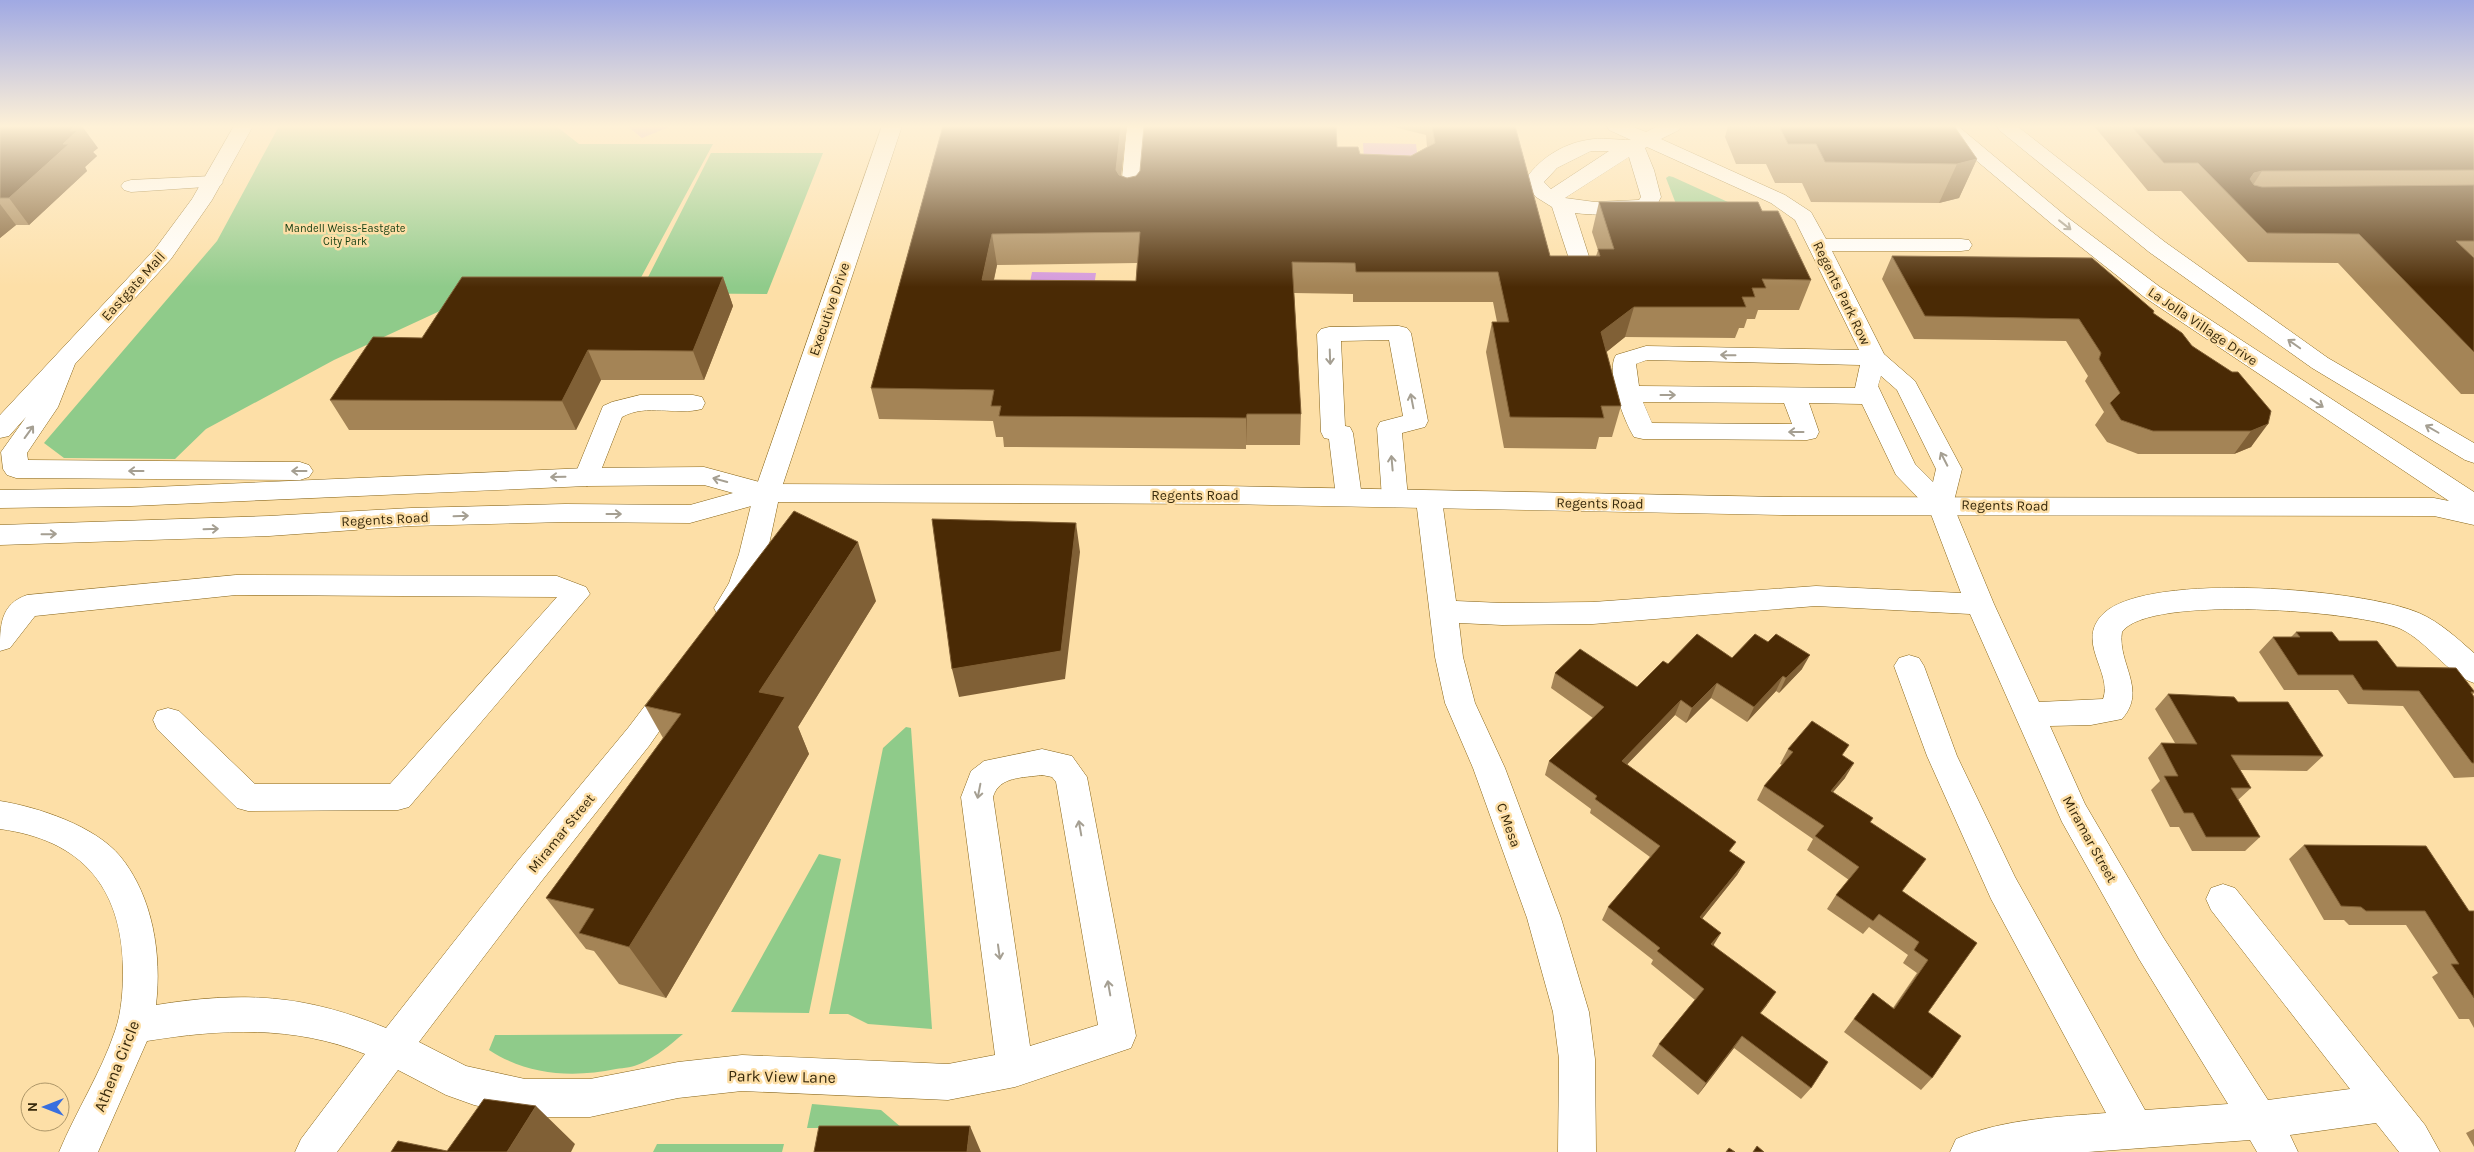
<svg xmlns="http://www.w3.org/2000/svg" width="2474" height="1152" viewBox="0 0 2474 1152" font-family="Karla,sans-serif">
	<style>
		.green { fill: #8fcb8a }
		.water { fill: #d499dc }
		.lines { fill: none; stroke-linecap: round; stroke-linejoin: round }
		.minor-casing { stroke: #866418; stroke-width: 1 }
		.major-casing { stroke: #866418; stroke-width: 1 }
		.minor { fill: #fff; fill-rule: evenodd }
		.major { fill: #fff; fill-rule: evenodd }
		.wall { fill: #a48456; fill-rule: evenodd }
		.shaded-wall { fill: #806036 }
		.building { fill: #4a2a05; stroke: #806036; fill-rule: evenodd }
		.oneway { stroke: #a59f92 }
		.labels { text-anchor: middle; stroke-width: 5; stroke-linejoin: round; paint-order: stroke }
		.far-park-label { font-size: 11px; fill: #133e12; stroke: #fddfa7 }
		.street-label { font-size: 14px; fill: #382a0c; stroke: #fddfa7 }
		.near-street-label { font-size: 16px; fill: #382a0c; stroke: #fddfa7 }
	</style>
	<rect width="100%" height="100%" fill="#fddfa7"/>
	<path class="green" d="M279,126h277l23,18h134l-82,152 -163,2 -134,62 -128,69 -31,30 -111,-1 -20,-15 173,-202z
		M711,153h112l-56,141 -127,-1z
		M1669,176l4,1 79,36 -71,4 -15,-39z
		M906,727l5,1 21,301 -64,-5 -20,-10h-19l54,-266z
		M819,854l22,5 -32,154 -78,-1z
		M683,1034c-13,11 -26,22 -41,29 -8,4 -18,5 -26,6 -44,9 -89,6 -127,-19l6,-15z
		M812,1104l69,6 21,18h-95z
		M657,1144h127l-2,8h-129z"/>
	<path class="water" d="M627,126h45l-30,12z
		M1363,143l53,1 2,16h-54z
		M1032,272l64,1 -3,20h-65z"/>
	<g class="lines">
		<defs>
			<path id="minor" d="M882,126h20l-122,367 -13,61 -11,31 -18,31 -10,3 -10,-3 -4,-8 15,-25 10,-29 15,-61z
				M1127,126h20l-7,74 -3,4 -7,2 -7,-2 -3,-4z
				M1607,126h24l15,6 12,-6h23l-2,4 -18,9 124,56 26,17 15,27h135l8,1 3,5 -3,5 -8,1h-129l52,103 31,27 47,88 -9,36 41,99 45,98 64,-3c10,-27 -29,-58 1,-86 46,-42 260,-24 315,0 21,9 39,26 55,40v30c-27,-9 -46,-41 -73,-54 -40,-18 -253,-35 -279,3 -5,31 26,58 0,87l-31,6 -41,1 35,78 78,133 105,163 82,-11 -139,-179 -5,-11 5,-11 12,-4 12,4 190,237 15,27h-41l-23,-29 -86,12 8,17h-41l-7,-12 -162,12h-138l6,-13c46,-20 101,-22 150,-26l-115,-214 -64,-143 -33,-90 5,-8 10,-3 10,3 5,8 33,90 58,121 130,233 83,-6 -89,-145 -77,-137 -92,-208 -154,-8 -223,18 -91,1 -43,-2 4,34 12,46 30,65 56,150 28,94 6,47 1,93h-38l1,-93 -6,-47 -26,-94 -54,-150 -28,-65 -10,-46 -19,-157 4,-7 9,-2 9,2 4,7 14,101 46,2 91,-1 223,-16 145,7 -32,-84 -33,-34 -34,-71 -53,-1 10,29 -3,6 -9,2 -164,-1 -9,-2c-10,-16 -29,-65 -18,-82l30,-9 213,4 -64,-130 -24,-17 -124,-56 -2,1 9,22 7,27c-2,3 -3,8 -6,10 -11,11 -65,8 -80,6l17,53 -3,5 -8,2 -8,-2 -21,-64 -16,-10 -12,-15c13,-22 38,-38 63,-42 14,-3 30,0 44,0l-22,-10zM1591,151h18l-58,38 -7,-7 13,-14zM1629,157l12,40 -2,3 -44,2 -30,-4zM1647,360l213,5 -5,23 -216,-2 -3,-22zM1881,376l16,14 39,79 -3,13 -18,-18 -37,-78zM1643,402l141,1 8,21 -140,-1z
				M213,176l7,2 3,4 -3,4 -89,6 -7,-2 -3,-4 3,-4 7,-2z
				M1399,326l8,2 4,5 17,88 -3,6 -23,6 6,65 -4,6 -9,3 -9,-3 -4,-6 -5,-70 3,-6 23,-6 -14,-76 -48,1 4,85 5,1 3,6 9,64 -4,6 -9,3 -9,-3 -4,-6 -7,-58 -5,-1 -3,-6 -4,-98 4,-5 8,-2z
				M640,395h53l9,2 3,6 -3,6c-26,7 -55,-6 -80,8l-26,66 -9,3 -9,-3 -4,-6 29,-71 9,-4z
				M236,575l321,1 29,11 4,7 -181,213 -11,3 -150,1 -11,-3 -80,-79 -4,-9 4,-9 11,-3 11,3 76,73h135l167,-187 -321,-2 -201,21 -25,32 -10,3c0,-25 0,-47 27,-56z
				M673,678l10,4 5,8 -39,56 -109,137 -121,159 47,24 59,13h65l88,-17 64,-7 206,9 47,-9 -34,-258 10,-26 13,-10 58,-12 30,7 15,21 49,259 -5,12 -116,39 -67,13 -206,-9 -64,7 -88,19h-65l-51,-12 -28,-10 -48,-25 -61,82h-42l6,-13 64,-85c-71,-29 -144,-25 -218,-13l-49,111h-39c17,-41 42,-79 56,-121 7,-20 8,-43 8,-64 -2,-81 -42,-127 -123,-138v-28c38,6 95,25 120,55 33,40 42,99 36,149 86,-14 148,-11 230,23l130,-165 112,-135 35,-46zM1042,775l10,2 4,5 42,243 -68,21 -37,-249c6,-21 30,-19 49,-22z"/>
			<path id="major" d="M234,126h19l-41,74 -41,59 -96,105 -17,43 -31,46 1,7 272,2 9,3 4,6 -4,6 -9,3 -284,-2 -9,-3 -4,-6 -2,-17 25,-35 -17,19 -9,2v-23l155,-166 37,-50z
				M1938,126h20l109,91 93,70 314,205v33l-40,-9 -651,-1 -559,-11 -458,-2 -76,21 -125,-1 -154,4 -142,10 -269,9v-20l269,-9 142,-8 154,-4 125,1 43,-12 -29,-8 -117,1 -456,20 -131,2v-18l131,-2 456,-20 117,-1 63,17 457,2 559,11 651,1 15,3 -305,-204 -91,-72 -113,-95z
				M1997,126h20l148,116 163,116 146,85v20l-9,-3 -153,-92 -163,-116 -150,-122z"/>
		</defs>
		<use href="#minor" class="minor-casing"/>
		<use href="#major" class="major-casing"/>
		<use href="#minor" class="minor"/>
		<use href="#major" class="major"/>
	</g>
	<path class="wall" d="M0,126l98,22 -5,4 4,4 -12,11 2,4 -58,54h-13l-16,13z
		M943,126h184l-6,50 6,2 210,-31 23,7 51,2 16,-9 -1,-12 -36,-9h125l35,130h46l2,-6 -6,-18 7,-30 163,9 49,69 -12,30h-41l-3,9h-8l-3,9h-5l-4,10 -110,-1 -19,15 15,54 -9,31h-13l-3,12 -92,-1 -18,-96 6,-30h5l-4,-20h-140v-8l-59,-1 7,121 -1,31h-54v4l-242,-2 -1,-10h-7l-3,-16 -114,-2 -8,-31zM1137,263l-1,18 -142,-1 3,-15z
		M1728,126h226l23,33 -18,39 -20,5 -128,-1 -9,-19h-27l-9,-19h-30l-11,-27z
		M2094,126h380v268h-13l-123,-131 -90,-1 -67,-71h-33z
		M1892,256l261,57 118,98 -20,36 -17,7h-96l-31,-12 -12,-17 9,-13 -19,-31 3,-5 -22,-35 -152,-2 -32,-60z
		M723,277l10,29 -29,74h-103l-25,50h-227l-19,-30 92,-62z
		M876,601l-78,126 11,27 -143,244 -47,-14 -25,-33 -8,-2 -40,-51 117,-160 -18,-32z
		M2296,632l43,9 58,26 77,24v2l-2,2 2,2v80l-20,1 -51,-72 -55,-2 -10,-14h-54l-25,-38 14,-15h18z
		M1732,658l70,11 -23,24 -3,-2 -29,31 -36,-24 -25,25 -11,-8 -48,49 104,88 14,10 -8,13 -35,44 12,26 53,60 -7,9 51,74 -10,11 -67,-51 -36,47 -46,-39 7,-12 36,-44 -44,-36 2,-4 -51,-40 6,-13 42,-50 -60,-44 1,-4 -46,-34 4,-14 44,-43 -42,-30 4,-15 82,14 31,-23z
		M2168,694l70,8 85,54 -16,15 -67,-1 11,18 -13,12 22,37 -15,14h-53l-13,-24h-9l-19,-37 9,-9 -12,-23 13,-15h14l-20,-34z
		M1788,749l55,6 2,23 -12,14 40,26 -3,4 32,69 75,52 -49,69 4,66 -11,12 -77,-58 29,-39 20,15 24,-35 -14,-10 5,-8 -39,-28 -6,7 -36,-25 9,-14 13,-15 -42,-30 6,-11 -56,-39 7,-14 18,-21 -2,-1z
		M2304,845l165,66h5v117l-5,-9h-10l-27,-42 6,-4 -32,-48h-57l-5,-5h-20l-35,-61z
		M2474,1129v18l-8,-14z"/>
	<path class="shaded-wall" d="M75,126h7l16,22 -5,4 4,4 -12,11 2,4 -58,54 -20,-27 54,-54 7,-13z
		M1121,126h6l-9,74 -2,-30z
		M1977,159l-18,39 -20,5 18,-39z
		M2262,171l-18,28 6,-20 4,-6z
		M0,204l16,21 -16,13z
		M992,234l5,31 -10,45 -5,-30z
		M723,277l10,29 -29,74 -11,-29z
		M1634,307l-9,30 -32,26 8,-31z
		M588,350l13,30 -25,50 -14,-29z
		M1247,414l-1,31v4v-31z
		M2268,424l-17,23 -17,7 17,-23z
		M1076,523l4,29 -15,127 -106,18 -7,-28z
		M858,542l18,59 -78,126 11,27 -143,244 -37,-51 130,-255z
		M1810,655l-8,14 -23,24 7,-15z
		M1783,676l-7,15 -29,31 7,-15z
		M1717,683l-6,15 -25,25 6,-15z
		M1681,700l-6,15 -58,60 5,-14z
		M1854,763l-9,15 -23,27 9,-14z
		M1745,862l-8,13 -44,55 7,-13z
		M1721,933l-8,13 -2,-2z
		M1776,992l-9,13 -16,20 9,-12z
		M1742,1036l-8,12 -36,47 8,-12z
		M536,1106l39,38 -4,8h-64z
		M970,1126l11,26h-14z"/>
	<path class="building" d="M0,126h75l-5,5 8,-1 -15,14h6l-60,54h-9z
		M943,126h178l-5,44 3,5 8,3 9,-2 4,-5 4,-45h192l1,21h21l2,7 51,2 24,-13 -3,-17h83l35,130h50l-2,-7h16l-15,-47h159l4,9h16l33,69 -49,-1 4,9h-14l3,9h-13l4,10h-112l-33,25 20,74h-20l3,12 -94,-1 -18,-95h17l-11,-50h-142l-1,-9 -63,-1 9,152h-54l-1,4 -247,-2 2,-10h-10l3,-16 -123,-2zM1140,232l-4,49 -154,-1 10,-46z
		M1779,126h175l23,33 -20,5 -132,-2 -9,-18h-28z
		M2131,126h343v44l-212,1 -8,2 -4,6 4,6 8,2 212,-2v56h-18l18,17v94l-115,-118 -92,-1 -69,-70h-34z
		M1892,256l200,2 62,53 -1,2 29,20 10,13 40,26h6l33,39 -3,13 -17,7h-98l-32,-11 -11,-17 10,-10 -21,-34 2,-6 -22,-34 -154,-3z
		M462,277h261l-30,74 -105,-1 -26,51 -232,-1 43,-63 49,1z
		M794,511l64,31 -99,150 26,5 -156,250 -50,-14 15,-24 -48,-11 135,-184 -36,-8z
		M932,519l144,4 -15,128 -109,18z
		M2296,632h36l7,9h38l20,26 59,1 18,23v1h-3l3,5v66h-2l-53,-72 -56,-1 -10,-15h-55l-25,-38h27z
		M1697,634l35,24 23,-24 13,8 8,-8 34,21 -24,23 -3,-2 -29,31 -37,-24 -25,25 -11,-8 -59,61 114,81 -7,9 16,11 -45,55 21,16 -10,11 65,48 -16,21 68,49 -17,26 -69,-52 -36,47 -47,-39 45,-55 -47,-38 3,-3 -52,-41 52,-61 -65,-47 2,-3 -48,-35 55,-54 -49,-34 25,-24 57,38 26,-26 5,3z
		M2168,694l66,3 4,5h50l35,54 -92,-1 20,33h-20l29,49h-54l-13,-24h-9l-20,-37h14l-17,-33 36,1z
		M1812,721l37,24 -7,10 12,8 -23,28 42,27 -3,4 56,37 -24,32 75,52 -49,69 33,24 -29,42 -78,-59 19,-26 21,16 34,-49 -14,-10 5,-8 -40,-28 -6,7 -37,-26 23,-28 -44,-31 9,-10 -60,-40 29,-34 -5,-3z
		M2304,845l122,1 43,65h5v87l-23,-34h8l-34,-53h-59l-5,-4 -20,-1z
		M484,1099l52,7 -29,46h-116l7,-11 49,10z
		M819,1126h151l-3,26h-153z
		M1757,1146l7,6h-11z
		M1729,1148l6,4h-9z"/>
	<defs><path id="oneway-shaft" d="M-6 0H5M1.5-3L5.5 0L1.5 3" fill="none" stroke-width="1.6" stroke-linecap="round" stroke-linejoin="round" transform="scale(1.25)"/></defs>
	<g class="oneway">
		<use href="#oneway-shaft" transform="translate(2065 225) rotate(38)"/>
		<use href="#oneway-shaft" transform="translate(2294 344) rotate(-145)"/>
		<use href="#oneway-shaft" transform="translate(1728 355) rotate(-179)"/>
		<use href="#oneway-shaft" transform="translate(1330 357) rotate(88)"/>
		<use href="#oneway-shaft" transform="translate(1668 395)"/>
		<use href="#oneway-shaft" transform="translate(1412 401) rotate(-101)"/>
		<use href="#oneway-shaft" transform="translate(2317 403) rotate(33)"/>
		<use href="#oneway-shaft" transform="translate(2432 429) rotate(-150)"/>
		<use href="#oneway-shaft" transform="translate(29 432) rotate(-54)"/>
		<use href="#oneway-shaft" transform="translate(1796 432) rotate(-180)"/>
		<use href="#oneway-shaft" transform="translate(1944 459) rotate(-117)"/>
		<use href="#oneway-shaft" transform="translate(1392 463) rotate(-95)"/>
		<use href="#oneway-shaft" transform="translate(136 471) rotate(-180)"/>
		<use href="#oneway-shaft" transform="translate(299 471) rotate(-180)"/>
		<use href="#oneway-shaft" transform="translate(558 477) rotate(179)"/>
		<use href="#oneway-shaft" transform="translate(720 480) rotate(-165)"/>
		<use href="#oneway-shaft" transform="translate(614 514)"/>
		<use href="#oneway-shaft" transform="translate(461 516) rotate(-2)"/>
		<use href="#oneway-shaft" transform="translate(211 529) rotate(-2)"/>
		<use href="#oneway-shaft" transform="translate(49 534) rotate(-1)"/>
		<use href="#oneway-shaft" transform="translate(979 791) rotate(101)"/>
		<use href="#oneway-shaft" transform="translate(1080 828) rotate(-100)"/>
		<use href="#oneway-shaft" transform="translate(999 952) rotate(82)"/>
		<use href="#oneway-shaft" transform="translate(1109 988) rotate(-100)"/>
	</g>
	<linearGradient id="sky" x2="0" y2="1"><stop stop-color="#a0a9e3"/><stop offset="0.44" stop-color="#fef1d7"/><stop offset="1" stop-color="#fef1d7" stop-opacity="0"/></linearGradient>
	<rect width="2474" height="287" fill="url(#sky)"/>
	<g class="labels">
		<g class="far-park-label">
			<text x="345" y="232">Mandell Weiss-Eastgate<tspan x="345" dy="13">City Park</tspan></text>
		</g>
		<g class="street-label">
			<text transform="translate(133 286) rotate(-48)" y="5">Eastgate Mall</text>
			<text transform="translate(1842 293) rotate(64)" y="5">Regents Park Row</text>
			<text transform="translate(829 309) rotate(-71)" y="5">Executive Drive</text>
			<text transform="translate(2203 326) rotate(34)" y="5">La Jolla Village Drive</text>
			<text x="1195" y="500">Regents Road</text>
			<text transform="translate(1600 503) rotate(1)" y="5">Regents Road</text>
			<text transform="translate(2005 505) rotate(1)" y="5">Regents Road</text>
			<text transform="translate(385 519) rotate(-3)" y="5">Regents Road</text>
			<text transform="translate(1509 825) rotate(70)" y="5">C Mesa</text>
			<text transform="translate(561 833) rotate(-51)" y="5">Miramar Street</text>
			<text transform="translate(2090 839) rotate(61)" y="5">Miramar Street</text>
		</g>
		<g class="near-street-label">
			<text transform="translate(116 1066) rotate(-68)" y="6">Athena Circle</text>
			<text transform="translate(782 1076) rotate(1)" y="6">Park View Lane</text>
		</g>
	</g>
	<g transform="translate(45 1107) rotate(270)"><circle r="24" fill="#fddfa7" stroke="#ae9769"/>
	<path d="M0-4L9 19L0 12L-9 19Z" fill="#396fdf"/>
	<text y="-8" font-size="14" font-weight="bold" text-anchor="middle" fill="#382a0c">N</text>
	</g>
</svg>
